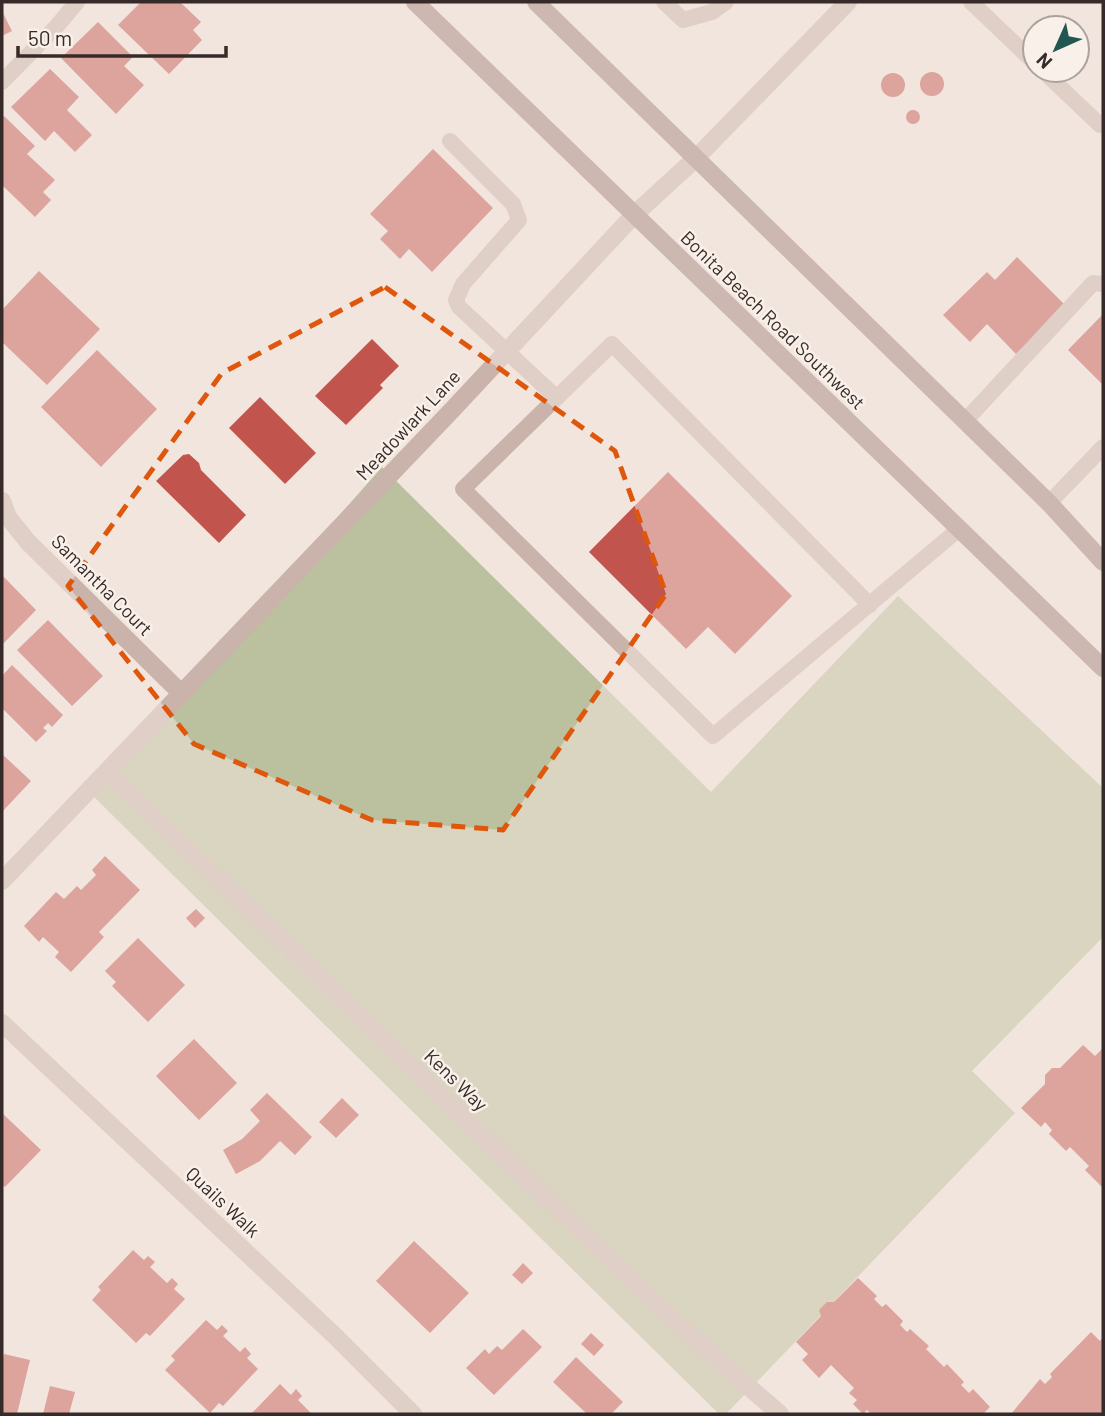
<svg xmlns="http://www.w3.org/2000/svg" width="1105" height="1416" viewBox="0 0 1105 1416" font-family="Barlow,sans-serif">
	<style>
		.green { fill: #bbc09e }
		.building { fill: #c1544c }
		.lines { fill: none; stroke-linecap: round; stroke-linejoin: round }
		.service { stroke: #c9b3aa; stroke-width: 16 }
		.minor { stroke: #c9b3aa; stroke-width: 18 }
		.secondary { stroke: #9d827b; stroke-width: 18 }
		.marked { fill: none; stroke: #df570d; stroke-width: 5; stroke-dasharray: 14 9; stroke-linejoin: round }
		.labels { text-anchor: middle; stroke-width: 5; stroke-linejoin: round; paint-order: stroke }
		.street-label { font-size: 19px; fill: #372b29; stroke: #f9f0ea }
	</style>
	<rect width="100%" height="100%" fill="#f2e5de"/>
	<path class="green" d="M382,467l329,325 187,-196 205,192v149l-131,134 43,42 -289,301h-7l-627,-619z"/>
	<path class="building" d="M141,2h39l21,20 -8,8 9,10 -33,34 -51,-49z
		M2,11l10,20 -10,5z
		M98,22l35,35 -9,9 20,19 -28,29 -55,-56z
		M50,69l29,28 -12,13 25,25 -17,17 -21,-21 -9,10 -34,-34z
		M920 84a12 12 0 1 1 24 0a12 12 0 1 1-24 0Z
		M881 85a12 12 0 1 1 24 0a12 12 0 1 1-24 0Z
		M906 117a7 7 0 1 1 14 0a7 7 0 1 1-14 0Z
		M4,116l31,30 -8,8 28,26 -12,12 8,8 -16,17 -33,-32v-67z
		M433,149l60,59 -61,64 -23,-23 -9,10 -20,-20 8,-8 -18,-17z
		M1017,257l48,48 -49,49 -29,-30 -17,18 -27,-27 44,-43 8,8z
		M39,271l61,58 -53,56 -45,-43v-32z
		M1103,314v71l-35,-35z
		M372,339l27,27 -19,19 3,3 -37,37 -31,-29z
		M97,350l60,59 -56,58 -60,-60z
		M260,397l56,56 -31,31 -56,-56z
		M189,454l10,9 2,7 45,45 -27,28 -63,-62 27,-26z
		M668,472l124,124 -57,58 -27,-27 -22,22 -97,-97z
		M2,575l34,35 -34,35z
		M48,620l55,56 -31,30 -55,-56z
		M12,665l51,50 -11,12 -4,-4 -5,5 4,3 -11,11 -34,-34v-32z
		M2,754l29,27 -29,31z
		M105,856l35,34 -41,42 5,5 -33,35 -16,-15 4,-5 -16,-15 -4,5 -15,-16 32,-34 8,7 13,-13 4,4 15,-15 -4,-5z
		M196,909l9,9 -10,10 -9,-10z
		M138,938l47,47 -37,37 -36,-36 4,-4 -11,-11z
		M194,1039l43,44 -38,37 -43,-44z
		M1083,1045l12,11 8,-8v140l-18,-18 4,-4 -19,-19 -4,4 -17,-17 3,-4 -7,-8 -4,5 -20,-19 24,-24v-9l7,-7h8z
		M267,1093l45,44 -17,18 -15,-14 -20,20 -24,13 -13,-24 19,-11 18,-18 -10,-11z
		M342,1098l17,17 -23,23 -17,-16z
		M2,1113l39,37 -36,37 -3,-3z
		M414,1241l55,52 -39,40 -54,-52z
		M133,1250l11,10 4,-4 7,6 -5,5 17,16 5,-5 6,6 -4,5 11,10 -35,37 -4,-3 -10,10 -44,-43 9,-10 -3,-3z
		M523,1263l10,10 -11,11 -10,-9z
		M858,1278l19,18 -3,3 8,8 4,-3 17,17 -3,4 7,7 3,-3 19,17 -3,3 18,18 3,-3 17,18 -3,3 8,8 4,-4 17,18 -7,7h-112l-4,-4 -4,4 -10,-10 4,-4 -8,-7 5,-5 -23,-23 -12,13 -17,-18 6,-6 -12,-12 25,-26 -2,-6 8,-8h7z
		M206,1320l11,10 5,-5 6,6 -5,5 17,16 5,-5 6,7 -4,4 11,11 -35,37 -4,-3 -9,10 -45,-43 10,-10 -4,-4z
		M523,1329l19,18 -48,48 -28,-27 19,-19 4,5 8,-8 5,4z
		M1091,1332l9,9 3,-4v77h-92l29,-35 5,5 7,-7 -2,-3z
		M591,1333l13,12 -10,11 -13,-12z
		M4,1354l26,6 -13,54h-15v-52z
		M576,1357l47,45 -12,12h-24l-34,-32z
		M280,1384l11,11 5,-6 6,7 -4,4 14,14h-61z
		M50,1386l25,6 -6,22h-26z"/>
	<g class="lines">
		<path class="service" d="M664,2l19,18 29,-8 14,-10
			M971,2l64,61
			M1042,70l58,55
			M2,82l54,-55 21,-25
			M450,141l63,63 6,16 -56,64 -7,16 3,7 98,91
			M965,421l128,-138 10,1
			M1049,503l54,-56
			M870,605l-258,-261 -149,145 250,247 246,-207"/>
		<path class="minor" d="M2,501l6,16 20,25 153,151
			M107,771l487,473 109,103 77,67
			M2,881l451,-472 181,-194 62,-57 152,-156
			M2,1023l332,312 79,79"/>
		<path class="secondary" d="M415,2l688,666
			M536,2l513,501 54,59"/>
	</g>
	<path d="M0 0H1105V1416H0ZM385,287l230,164 51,143 -163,236 -131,-10 -178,-76 -126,-158 154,-213z" fill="#f2e5de" fill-opacity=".55" fill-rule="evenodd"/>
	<path class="marked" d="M385,287l230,164 51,143 -163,236 -131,-10 -178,-76 -126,-158 154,-213z"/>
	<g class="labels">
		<g class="street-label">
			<text transform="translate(773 320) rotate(44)" y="7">Bonita Beach Road Southwest</text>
			<text transform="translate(408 425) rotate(-47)" y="7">Meadowlark Lane</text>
			<text transform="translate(102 585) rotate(45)" y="7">Samantha Court</text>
			<text transform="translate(456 1080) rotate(44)" y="7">Kens Way</text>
			<text transform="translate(223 1202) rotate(43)" y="7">Quails Walk</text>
		</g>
	</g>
	<rect width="1105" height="1416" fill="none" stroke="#372b29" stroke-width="7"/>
	<g transform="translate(1056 49) rotate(225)"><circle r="33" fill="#f9f0ea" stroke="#aba19d" stroke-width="2"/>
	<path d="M0-5L12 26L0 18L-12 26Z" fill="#205751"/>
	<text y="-10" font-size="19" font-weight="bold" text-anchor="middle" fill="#372b29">N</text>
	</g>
	<path d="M18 46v10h208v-10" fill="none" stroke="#372b29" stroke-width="3.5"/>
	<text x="28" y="46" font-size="21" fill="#372b29" stroke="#f9f0ea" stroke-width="5" paint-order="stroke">50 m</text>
</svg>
